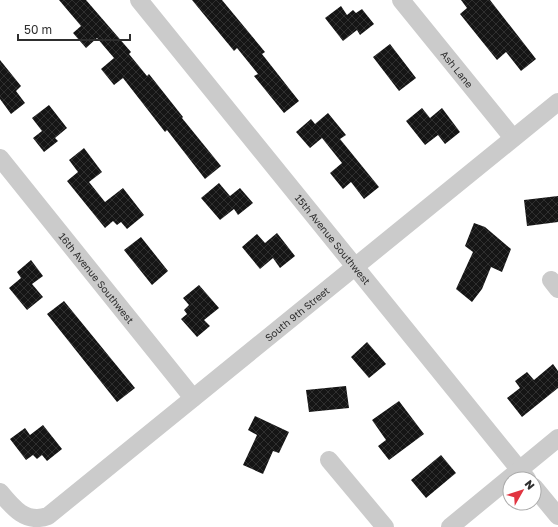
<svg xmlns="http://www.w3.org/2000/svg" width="558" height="527" viewBox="0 0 558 527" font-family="'Golos Text',sans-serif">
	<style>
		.building { fill: url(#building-cross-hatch) }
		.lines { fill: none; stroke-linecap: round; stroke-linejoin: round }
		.minor { stroke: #cbcbcb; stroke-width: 18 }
		.labels { text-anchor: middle; stroke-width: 4; stroke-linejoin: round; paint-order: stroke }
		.street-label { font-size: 10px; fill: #2e2e2e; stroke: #fff }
	</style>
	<defs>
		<pattern id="building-cross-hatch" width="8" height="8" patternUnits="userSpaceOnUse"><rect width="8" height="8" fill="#151515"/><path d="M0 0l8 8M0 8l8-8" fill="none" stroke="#2f2f2f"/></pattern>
	</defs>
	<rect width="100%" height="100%" fill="#fff"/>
	<path class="building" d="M59,0h27l45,52 -2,2 18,22 2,-2 34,43 -1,1 39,48 -16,13 -38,-49 -2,2 -42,-54 -9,7 -13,-16 13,-11 -17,-20 -11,10 -13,-15 8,-7z
		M192,0h30l43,52 -3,2 37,47 -15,12 -30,-37 4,-2 -21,-26 -3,3z
		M461,0h29l46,59 -15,12 -15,-19 -9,8 -37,-46 7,-6z
		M341,6l6,9 6,-5 3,3 6,-4 12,15 -14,11 -3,-5 -14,11 -18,-23z
		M390,44l26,34 -17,13 -26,-34z
		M0,60l21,26 -5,5 9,12 -14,11 -11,-15z
		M49,105l18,23 -12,10 3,3 -14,11 -11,-14 9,-7 -10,-13z
		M422,108l8,10 12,-10 18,24 -15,12 -7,-9 -13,10 -19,-24z
		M328,113l18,22 -6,4 39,48 -15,12 -13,-17 -8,7 -13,-16 12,-10 -20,-25 -12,10 -14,-16 15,-13 4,5z
		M84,148l18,24 -13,10 16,20 18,-14 21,27 -17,14 -6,-7 -4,3 -4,-4 -8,7 -38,-47 11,-9 -9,-12z
		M219,183l11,13 10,-8 13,15 -15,12 -4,-6 -14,11 -19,-22z
		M558,196v26l-31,4 -3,-26z
		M474,223l11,4 26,22 -9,23 -11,-5 -9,22 -10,13 -16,-13 17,-37 -8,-6z
		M277,233l18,23 -15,12 -7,-10 -13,11 -18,-22 15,-13 8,9z
		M141,237l27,34 -16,14 -28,-35z
		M31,260l12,16 -11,8 11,13 -16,13 -18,-22 12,-10 -4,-6z
		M199,285l20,23 -15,12 6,6 -13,11 -16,-18 6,-5 -3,-4 5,-5 -6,-7z
		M64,301l71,87 -18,14 -70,-88z
		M367,342l19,22 -17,14 -18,-21z
		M553,364l5,7v17l-36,29 -15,-19 13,-10 -5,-7 12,-9 7,8z
		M346,386l3,22 -40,4 -3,-22z
		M399,401l25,33 -35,26 -11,-14 8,-6 -14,-20z
		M255,416l34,16 -10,21 -6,-2 -10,23 -20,-9 14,-30 -9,-5z
		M43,425l19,24 -15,12 -5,-6 -5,4 -4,-4 -7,5 -16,-21 15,-11 5,7z
		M441,455l15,18 -30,25 -15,-18z"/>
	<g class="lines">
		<g class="minor">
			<path id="s1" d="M139,0l388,479"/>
			<path id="s2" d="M401,0l112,138"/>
			<path id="s3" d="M0,158l193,240"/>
			<path d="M551,280l7,9"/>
			<path d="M329,460l56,67"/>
			<path d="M534,487l24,29"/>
			<path id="s4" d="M0,492c13,16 26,32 48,24l510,-414"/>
			<path d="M450,527l108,-89"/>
		</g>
	</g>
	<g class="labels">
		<g class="street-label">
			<text dy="4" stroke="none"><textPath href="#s2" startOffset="89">Ash Lane</textPath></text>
			<text dy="4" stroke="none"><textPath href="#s1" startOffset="308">15th Avenue Southwest</textPath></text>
			<text dy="4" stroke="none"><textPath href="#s3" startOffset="154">16th Avenue Southwest</textPath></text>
			<text dy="4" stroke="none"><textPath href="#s4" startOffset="379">South 9th Street</textPath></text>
		</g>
	</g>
	<g transform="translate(522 491) rotate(51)"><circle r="19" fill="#ffffff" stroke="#ababab"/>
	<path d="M0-3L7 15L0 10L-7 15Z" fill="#e13541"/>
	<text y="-6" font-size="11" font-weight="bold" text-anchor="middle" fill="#2e2e2e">N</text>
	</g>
	<path d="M18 34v6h112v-6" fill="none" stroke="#2e2e2e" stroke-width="2"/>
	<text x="24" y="34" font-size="12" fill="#2e2e2e" stroke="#ffffff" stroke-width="3" paint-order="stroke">50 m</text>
</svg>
